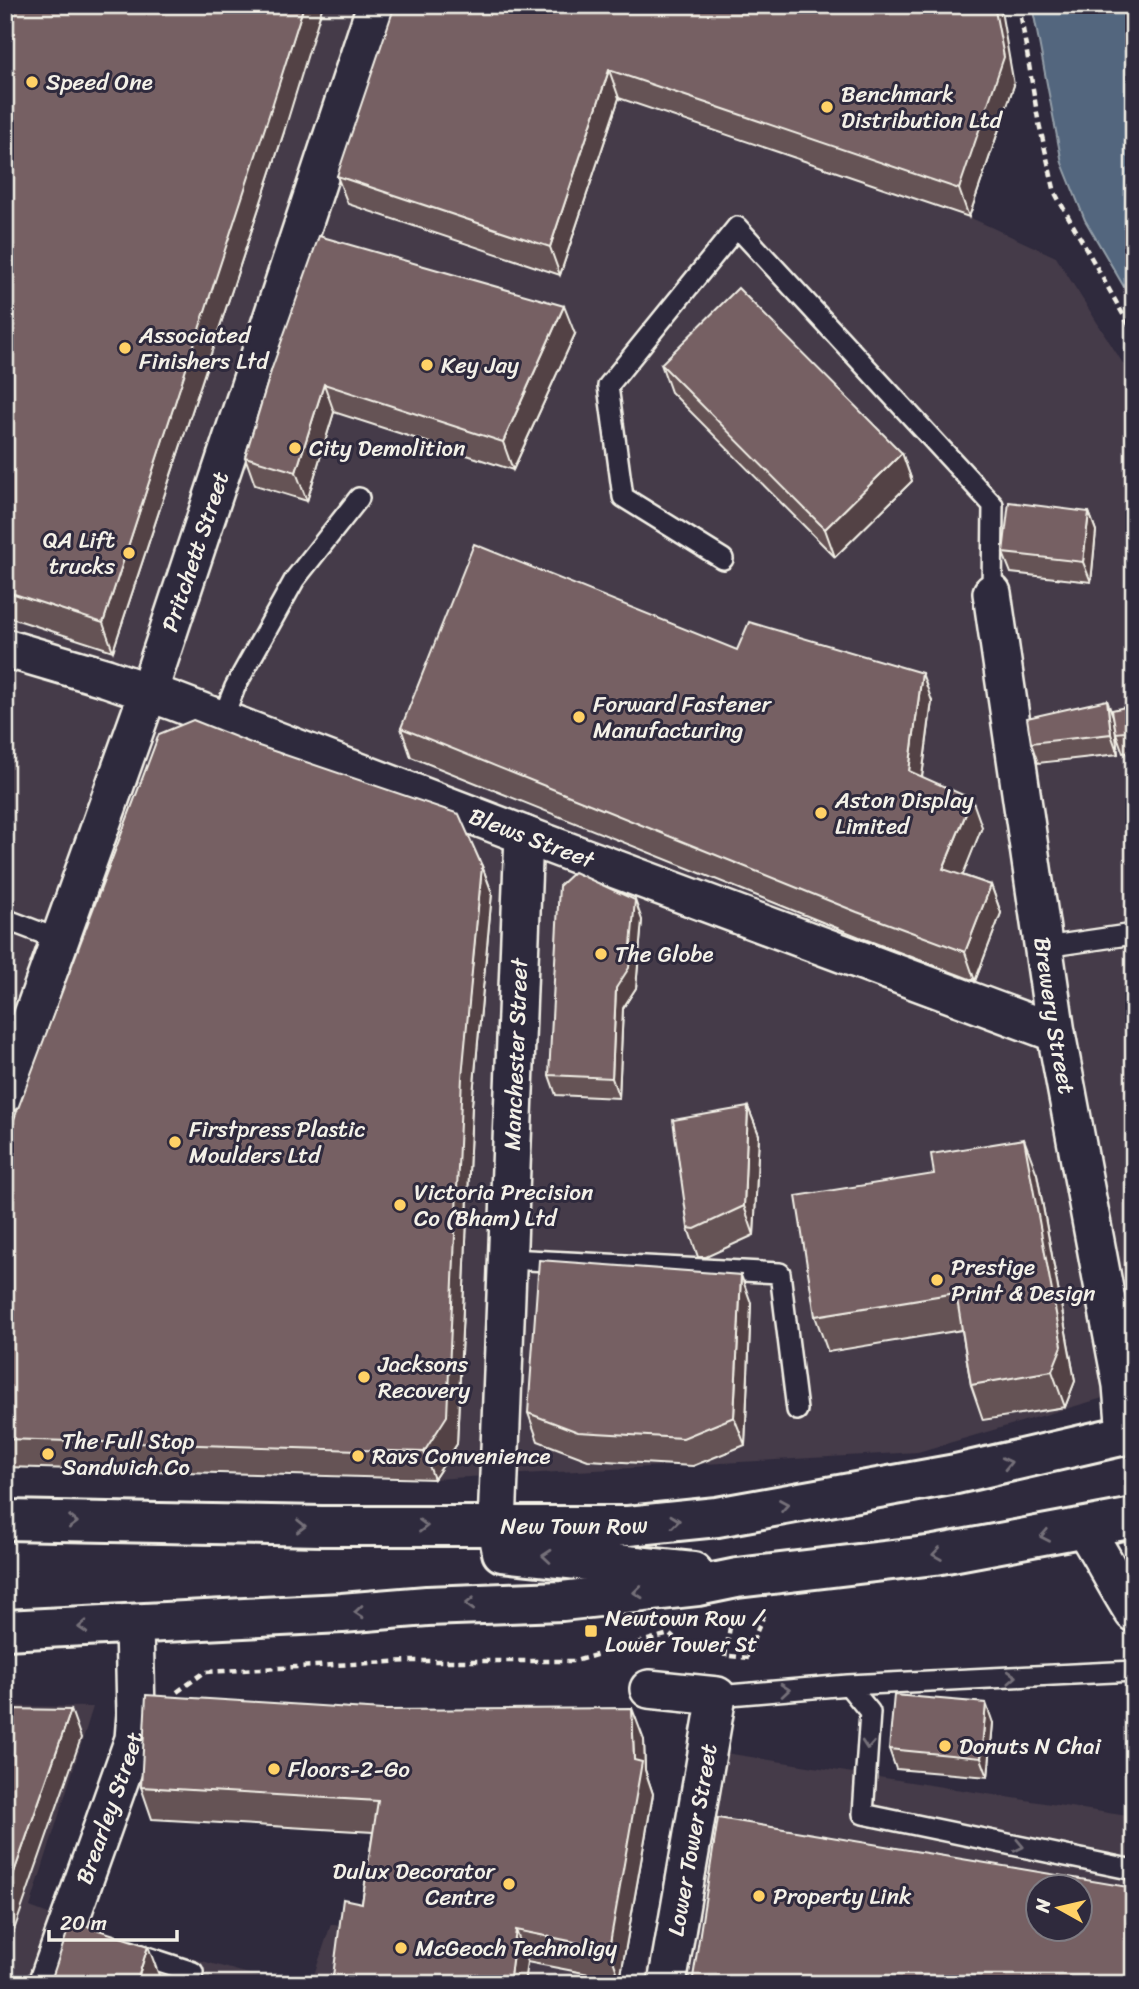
<svg xmlns="http://www.w3.org/2000/svg" width="1139" height="1989" viewBox="0 0 1139 1989" font-family="Sriracha,sans-serif">
	<style>
		.built { fill: #443a48; fill-rule: evenodd }
		.water { fill: #53667e; stroke: #939ea8; stroke-width: 2 }
		.lines { fill: none; stroke-linecap: round; stroke-linejoin: round }
		.service-casing { stroke: #f4f1e8; stroke-width: 24 }
		.minor-casing { stroke: #f4f1e8; stroke-width: 42 }
		.secondary-casing { stroke: #f4f1e8; stroke-width: 44 }
		.path { stroke: #f4f1e8; stroke-width: 4.5; stroke-dasharray: 7 5; stroke-linecap: butt }
		.service { stroke: #2f2a3d; stroke-width: 19 }
		.minor { stroke: #2f2a3d; stroke-width: 37 }
		.secondary { stroke: #2f2a3d; stroke-width: 38 }
		.wall { fill: #655355; stroke: #f4f1e8; stroke-width: 2 }
		.shaded-wall { fill: #534345; stroke: #f4f1e8; stroke-width: 2 }
		.building { fill: #766063; stroke: #f4f1e8; stroke-width: 2; fill-rule: evenodd }
		.oneway { stroke: #747079 }
		.poi-dot { fill: #ffd166; stroke: #2f2a3d; stroke-width: 2.5 }
		.labels { text-anchor: middle; stroke-width: 6; stroke-linejoin: round; paint-order: stroke }
		.poi-label { font-size: 23px; fill: #f4f1e8; stroke: #2f2a3d; text-anchor: start }
		.street-label { font-size: 23px; fill: #f4f1e8; stroke: #2f2a3d }
	</style>
	<rect width="100%" height="100%" fill="#2f2a3d"/>
	<filter id="ink" filterUnits="userSpaceOnUse"><feTurbulence type="fractalNoise" baseFrequency=".0143" numOctaves="2"/><feDisplacementMap in="SourceGraphic" scale="14" xChannelSelector="R" yChannelSelector="G"/><feConvolveMatrix kernelMatrix="1 2 1 2 8 2 1 2 1" color-interpolation-filters="sRGB"/></filter>
	<g filter="url(#ink)">
		<path class="built" d="M5,5h347l57,19 51,-19h540l14,80 -45,132 87,40 78,124v1008l-216,63 -484,27 -429,-12z
			M5,1706l88,1 -63,200 58,22 197,55h-280z
			M700,1749l434,68v167h-491zM1038,1888h42v42h-42z
			M331,1924l42,11 269,49h-331z"/>
		<path class="water" d="M1032,5h100l2,299 -49,-84 -23,-57z"/>
		<g class="lines">
			<defs>
				<path id="service" d="M723,559l-100,-62 -15,-111 129,-159 256,278 -1,88
					M222,720l13,-33 60,-108 64,-81
					M5,919l55,21
					M1045,947l89,-13
					M509,1259l271,14 17,137
					M848,1685l22,27 -7,102 271,56
					M717,1696l131,-11 286,-14
					M129,1951l64,21 -3,12"/>
				<g id="minor">
					<path id="s1" d="M992,593l64,440 66,352 4,50"/>
					<path id="s2" d="M5,648l102,30 66,23 351,134 532,198"/>
					<path id="s3" d="M5,1093l143,-400 228,-688"/>
					<path id="s4" d="M497,1526l27,-691"/>
					<path d="M1084,1528c18,28 32,57 50,85"/>
					<path d="M649,1689l68,7 -50,288"/>
					<path id="s5" d="M47,1984l87,-245 2,-25 -2,-89"/>
				</g>
				<g id="secondary">
					<path id="s6" d="M5,1520l317,6h306l89,-9 239,-43 178,-41"/>
					<path d="M497,1526l5,26 191,20"/>
					<path d="M5,1630l337,-17 85,-7 135,-5 136,-15 39,-8 198,-23 199,-37"/>
				</g>
			</defs>
			<use href="#service" class="service-casing"/>
			<use href="#minor" class="minor-casing"/>
			<use href="#secondary" class="secondary-casing"/>
			<path class="path" d="M1019,5l19,114 17,74 79,141
				M730,1656l20,2 4,-20 10,-23
				M725,1657l6,-36
				M177,1692l28,-20 203,-11h167l94,-27 21,19"/>
			<use href="#service" class="service"/>
			<use href="#minor" class="minor"/>
			<use href="#secondary" class="secondary"/>
		</g>
		<path class="wall" d="M5,5l279,127 -171,519 -108,-35z
			M438,12l576,73 -45,132 -350,-119 -59,177 -212,-71 -11,-28z
			M575,334l-62,136 -179,-58 -27,89 -52,-16 -10,-28 27,-89z
			M661,364l241,89 10,28 -77,76 -164,-165z
			M1089,512l7,19 -5,51 -80,-9 -8,-20z
			M737,650l195,51 -10,76 60,50 -20,48 29,10 10,28 -26,68 -108,-41 -456,-183 -10,-29z
			M1134,705v47l-11,1 -8,-23 3,24 -80,9 -7,-20 82,-26z
			M482,866l10,27 -20,212 -15,339 -23,35 -429,-12v-324z
			M642,920l-6,68 -13,20 -4,90 -63,-3 -7,-20z
			M748,1107l11,28 -5,100 -48,22h-8l-10,-29z
			M1037,1174l38,207 -10,26 -82,13 -12,-35 -9,-55 -134,22 -13,-36z
			M751,1303l-6,142 -52,21 -105,-6 -50,-19 -10,-28z
			M993,1723l-5,54 -92,-8 -7,-20z
			M644,1740l1,30 8,24 -33,186 -93,-18 -165,-59 11,-71 -221,-13 -11,-32z"/>
		<path class="shaded-wall" d="M304,5h19l-39,127 -171,519 -10,-28z
			M994,5h6l14,80 -45,132 -10,-28z
			M609,70l10,28 -59,177 -10,-28z
			M564,306l11,28 -62,136 -10,-28z
			M324,384l10,28 -27,89 -11,-29z
			M902,453l10,28 -77,76 -10,-28z
			M1089,512l7,19 -5,51 -8,-20z
			M922,673l10,28 -13,98 -10,-28z
			M1107,700l7,19 4,35 -7,-20z
			M972,799l10,28 -28,70 -11,-28z
			M482,866l10,27 -20,212 -15,339 -23,35 -10,-27z
			M991,885l10,28 -26,68 -10,-29z
			M635,900l7,20 -6,68 -13,20 -4,90 -7,-20 4,-90z
			M748,1107l11,28 -5,100 -10,-29z
			M1024,1139l13,35 38,207 -10,26 -13,-36z
			M741,1275l10,28 -6,142 -11,-28z
			M986,1703l7,20 -5,54 -7,-19z
			M632,1708l12,32 1,30 8,24 -33,186 -11,-31 25,-189z
			M71,1710l10,28 -76,218v-58z
			M516,1930l11,32 -3,22h-15z
			M148,1946l12,32 -2,6h-22z"/>
		<path class="building" d="M5,5h299l-31,98 -170,520 -98,-32z
			M395,5h27l16,7 2,-7h554l10,52 -45,132 -350,-119 -59,177 -213,-71z
			M319,236l245,70 -61,136 -179,-58 -28,88 -51,-15 27,-89z
			M738,288l164,165 -77,76 -164,-165z
			M1009,502l80,10 -6,50 -80,-9z
			M474,544l263,106 12,-28 173,51 -13,98 63,28 -29,70 48,16 -26,67 -108,-40 -456,-184z
			M1107,700l4,34 -80,9 -4,-25z
			M1134,705v26l-18,2 -4,-23z
			M193,720l63,25 203,69 23,52 -20,211 -15,339 -23,36 -419,-13v-296l154,-409z
			M574,872l61,28 -6,68 -13,20 -4,90 -63,-3 10,-189z
			M748,1107l-4,99 -49,23 -7,-1 -15,-108z
			M1024,1139l38,207 -10,25 -81,14 -15,-92 -141,23 -19,-120 138,-22 -3,-20z
			M539,1260l202,15 -7,142 -51,21 -105,-6 -50,-19z
			M146,1695l237,15 249,-2 2,52 8,2 -33,187 -93,-19 -7,54h-177l11,-85 19,4 16,-102 -237,-14z
			M894,1695l92,8 -5,55 -92,-9z
			M5,1709l66,1 -66,188z
			M718,1818l416,70v96h-442zM1038,1887h42v42h-42z
			M71,1921l77,25 -12,38h-86z"/>
		<defs><path id="oneway-chevron" d="M-2-3.5L2.5 0L-2 3.5" fill="none" stroke-width="1.6" stroke-linecap="round" stroke-linejoin="round" transform="scale(1.75)"/></defs>
		<g class="oneway">
			<use href="#oneway-chevron" transform="translate(1007 1463) rotate(-13)"/>
			<use href="#oneway-chevron" transform="translate(784 1505) rotate(-10)"/>
			<use href="#oneway-chevron" transform="translate(675 1521) rotate(-6)"/>
			<use href="#oneway-chevron" transform="translate(73 1522) rotate(1)"/>
			<use href="#oneway-chevron" transform="translate(301 1526) rotate(1)"/>
			<use href="#oneway-chevron" transform="translate(423 1526)"/>
			<use href="#oneway-chevron" transform="translate(1045 1536) rotate(169)"/>
			<use href="#oneway-chevron" transform="translate(937 1554) rotate(172)"/>
			<use href="#oneway-chevron" transform="translate(547 1556) rotate(-175)"/>
			<use href="#oneway-chevron" transform="translate(638 1592) rotate(174)"/>
			<use href="#oneway-chevron" transform="translate(470 1604) rotate(178)"/>
			<use href="#oneway-chevron" transform="translate(359 1612) rotate(175)"/>
			<use href="#oneway-chevron" transform="translate(83 1627) rotate(177)"/>
			<use href="#oneway-chevron" transform="translate(1012 1677) rotate(-3)"/>
			<use href="#oneway-chevron" transform="translate(785 1690) rotate(-5)"/>
			<use href="#oneway-chevron" transform="translate(868 1745) rotate(94)"/>
			<use href="#oneway-chevron" transform="translate(1019 1846) rotate(12)"/>
		</g>
	</g>
	<g class="poi-dot">
		<circle cx="32" cy="82" r="7"/>
		<circle cx="827" cy="107" r="7"/>
		<circle cx="125" cy="348" r="7"/>
		<circle cx="427" cy="365" r="7"/>
		<circle cx="295" cy="448" r="7"/>
		<circle cx="129" cy="553" r="7"/>
		<circle cx="579" cy="717" r="7"/>
		<circle cx="821" cy="813" r="7"/>
		<circle cx="601" cy="954" r="7"/>
		<circle cx="175" cy="1142" r="7"/>
		<circle cx="400" cy="1205" r="7"/>
		<circle cx="937" cy="1280" r="7"/>
		<circle cx="364" cy="1377" r="7"/>
		<circle cx="48" cy="1454" r="7"/>
		<circle cx="358" cy="1456" r="7"/>
		<rect x="584" y="1624" width="14" height="14" rx="3.5"/>
		<circle cx="945" cy="1746" r="7"/>
		<circle cx="274" cy="1769" r="7"/>
		<circle cx="509" cy="1884" r="7"/>
		<circle cx="759" cy="1896" r="7"/>
		<circle cx="401" cy="1948" r="7"/>
	</g>
	<g class="labels">
		<g class="poi-label">
			<text x="46" y="90">Speed One</text>
			<text x="841" y="102">Benchmark<tspan x="841" dy="26">Distribution Ltd</tspan></text>
			<text x="139" y="343">Associated<tspan x="139" dy="26">Finishers Ltd</tspan></text>
			<text x="441" y="373">Key Jay</text>
			<text x="309" y="456">City Demolition</text>
			<text x="115" y="548" text-anchor="end">QA Lift<tspan x="115" dy="26">trucks</tspan></text>
			<text x="593" y="712">Forward Fastener<tspan x="593" dy="26">Manufacturing</tspan></text>
			<text x="835" y="808">Aston Display<tspan x="835" dy="26">Limited</tspan></text>
			<text x="615" y="962">The Globe</text>
			<text x="189" y="1137">Firstpress Plastic<tspan x="189" dy="26">Moulders Ltd</tspan></text>
			<text x="414" y="1200">Victoria Precision<tspan x="414" dy="26">Co (Bham) Ltd</tspan></text>
			<text x="951" y="1275">Prestige<tspan x="951" dy="26">Print &amp; Design</tspan></text>
			<text x="378" y="1372">Jacksons<tspan x="378" dy="26">Recovery</tspan></text>
			<text x="62" y="1449">The Full Stop<tspan x="62" dy="26">Sandwich Co</tspan></text>
			<text x="372" y="1464">Ravs Convenience</text>
			<text x="605" y="1626">Newtown Row /<tspan x="605" dy="26">Lower Tower St</tspan></text>
			<text x="959" y="1754">Donuts N Chai</text>
			<text x="288" y="1777">Floors-2-Go</text>
			<text x="495" y="1879" text-anchor="end">Dulux Decorator<tspan x="495" dy="26">Centre</tspan></text>
			<text x="773" y="1904">Property Link</text>
			<text x="415" y="1956">McGeoch Technoligy</text>
		</g>
		<g class="street-label">
			<text dy="8" stroke="none"><textPath href="#s3" startOffset="574">Pritchett Street</textPath></text>
			<text dy="8" stroke="none"><textPath href="#s2" startOffset="560">Blews Street</textPath></text>
			<text dy="8" stroke="none"><textPath href="#s1" startOffset="427">Brewery Street</textPath></text>
			<text dy="8" stroke="none"><textPath href="#s4" startOffset="472">Manchester Street</textPath></text>
			<text dy="8" stroke="none"><textPath href="#s6" startOffset="569">New Town Row</textPath></text>
			<text dy="8" stroke="none"><textPath href="#s5" startOffset="187">Brearley Street</textPath></text>
			<text transform="translate(692 1840) rotate(-80)" y="8">Lower Tower Street</text>
		</g>
	</g>
	<rect width="1139" height="1989" fill="none" stroke="#2f2a3d" stroke-width="28"/>
	<rect x="14" y="14" width="1111" height="1961" fill="none" stroke="#f4f1e8" stroke-width="2.5" filter="url(#ink)"/>
	<g transform="translate(1059 1908) rotate(278)"><circle r="33" fill="#2f2a3d" stroke="#7e7a81" stroke-width="2"/>
	<path d="M0-5L12 26L0 18L-12 26Z" fill="#ffd166"/>
	<text y="-10" font-size="19" font-weight="bold" text-anchor="middle" fill="#f4f1e8">N</text>
	</g>
	<path d="M49 1930v10h128v-10" fill="none" stroke="#f4f1e8" stroke-width="3.5"/>
	<text x="60" y="1930" font-size="21" fill="#f4f1e8" stroke="#2f2a3d" stroke-width="5" paint-order="stroke">20 m</text>
</svg>
